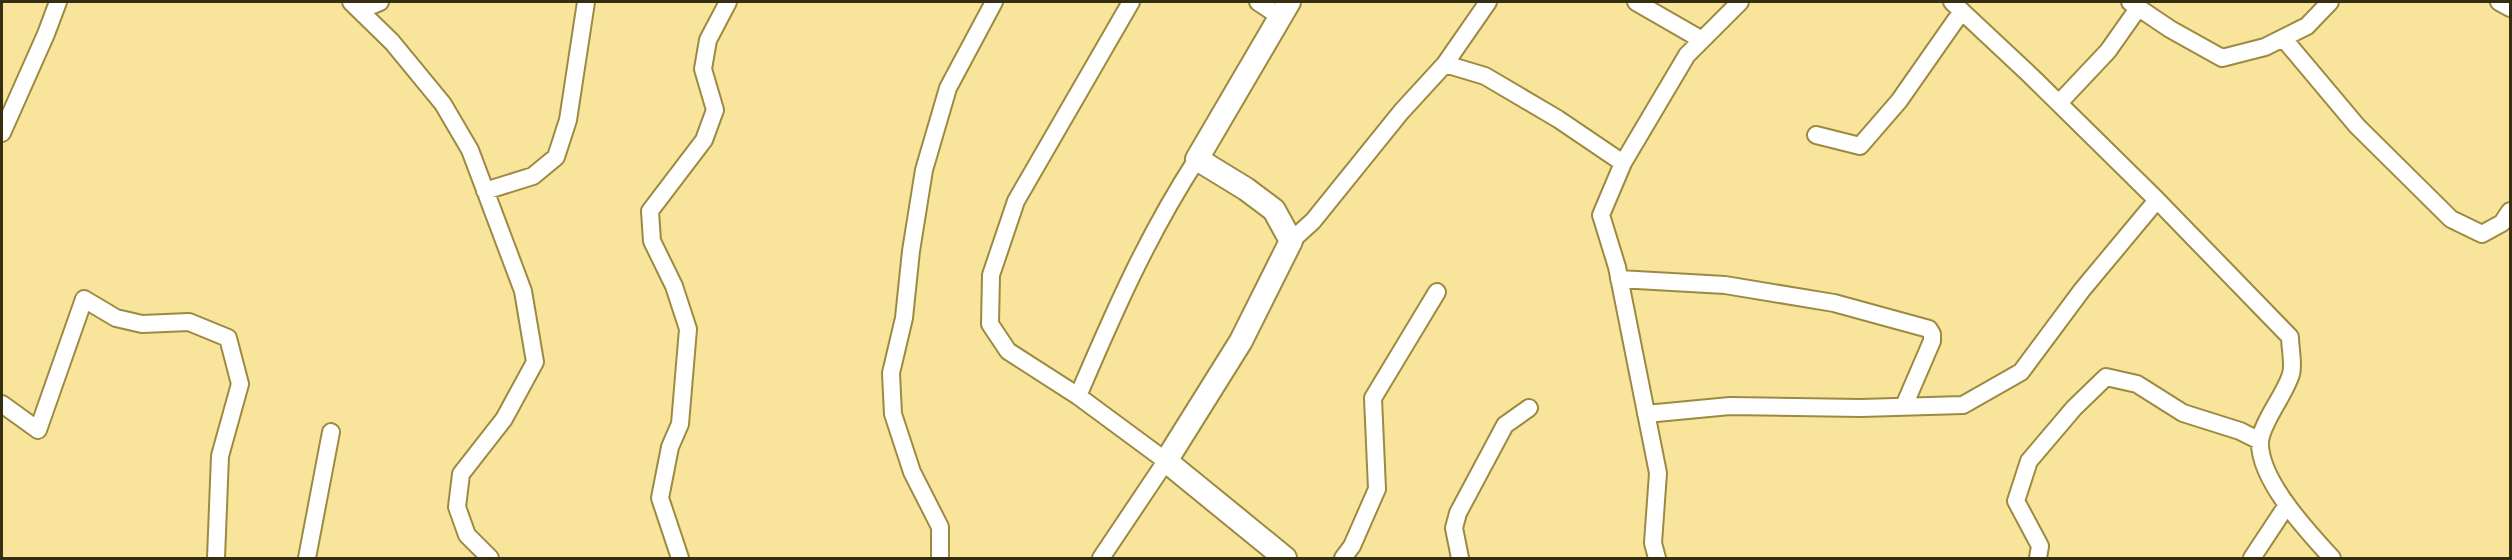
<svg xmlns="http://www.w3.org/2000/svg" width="2512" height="560" viewBox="0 0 2512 560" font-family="Roboto,sans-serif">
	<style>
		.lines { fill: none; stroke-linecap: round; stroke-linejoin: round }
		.street-casing { stroke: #9c8a41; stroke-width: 20 }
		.secondary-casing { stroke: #9c8a41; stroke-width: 26 }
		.street { stroke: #fff; stroke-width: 16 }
		.secondary { stroke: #fff; stroke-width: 22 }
	</style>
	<rect width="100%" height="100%" fill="#f8e59b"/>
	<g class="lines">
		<defs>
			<path id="street" d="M351,2l41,40 51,62 27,46 53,141 12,71 -31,57 -43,55 -4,33 10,28 23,23
				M365,2l8,3 7,-3
				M1258,2l21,14
				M1636,2l66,38
				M1952,2l79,74 126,124 133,137c0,11 4,27 1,37 -5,19 -30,49 -31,68 -1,38 48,90 72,116
				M2130,2l40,27 52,29 43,-11 42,-21 23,-24
				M2499,2l11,6
				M2283,38l74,88 94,93 31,15 20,-11 8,-12
				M1445,64l40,12 73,43 65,44
				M2059,103l49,-52 31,-44
				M2,133l44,-99 12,-32
				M1816,135l44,11 39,-45 63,-90
				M485,191l48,-15 23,-19 12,-37 18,-118
				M1291,241l22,-20 88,-109 44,-48 43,-62
				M1619,279l106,6 109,18 95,26 3,5v7l-28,65
				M1078,396l-70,-45 -18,-27 1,-49 25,-74 115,-199
				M2,404l36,26 46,-131 32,19 26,6 47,-2 39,16 12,46 -20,72 -4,102
				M1646,414l84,-8 131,2 102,-3 58,-33 61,-82 75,-90
				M307,558l24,-126
				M680,558l-20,-60 10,-51 10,-23 8,-95 -14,-43 -22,-45 -2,-30 54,-71 11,-30 -12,-41 5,-29 20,-38
				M940,558v-31l-28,-55 -19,-58 -2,-41 13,-55 7,-67 13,-81 24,-82 46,-86
				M1101,558l65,-97 -88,-65c36,-84 69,-160 119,-237
				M1343,558l9,-12 25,-57 -4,-91 64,-106
				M1460,558l-6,-30 4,-15 47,-88 24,-17
				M1657,558l-4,-15 5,-70 -41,-206 -16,-52 22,-52 64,-108 53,-53
				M2038,558l2,-12 -24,-45 13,-40 45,-53 32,-31 31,7 46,29 57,18 20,10
				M2252,558l35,-53"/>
			<path id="secondary" d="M1285,558l-119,-97 75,-120 50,-100 -17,-31 -28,-21 -49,-30 92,-157"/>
		</defs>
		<use href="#street" class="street-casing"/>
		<use href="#secondary" class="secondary-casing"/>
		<use href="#street" class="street"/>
		<use href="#secondary" class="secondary"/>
	</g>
	<rect width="2512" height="560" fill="none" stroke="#362e10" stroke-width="6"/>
</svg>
